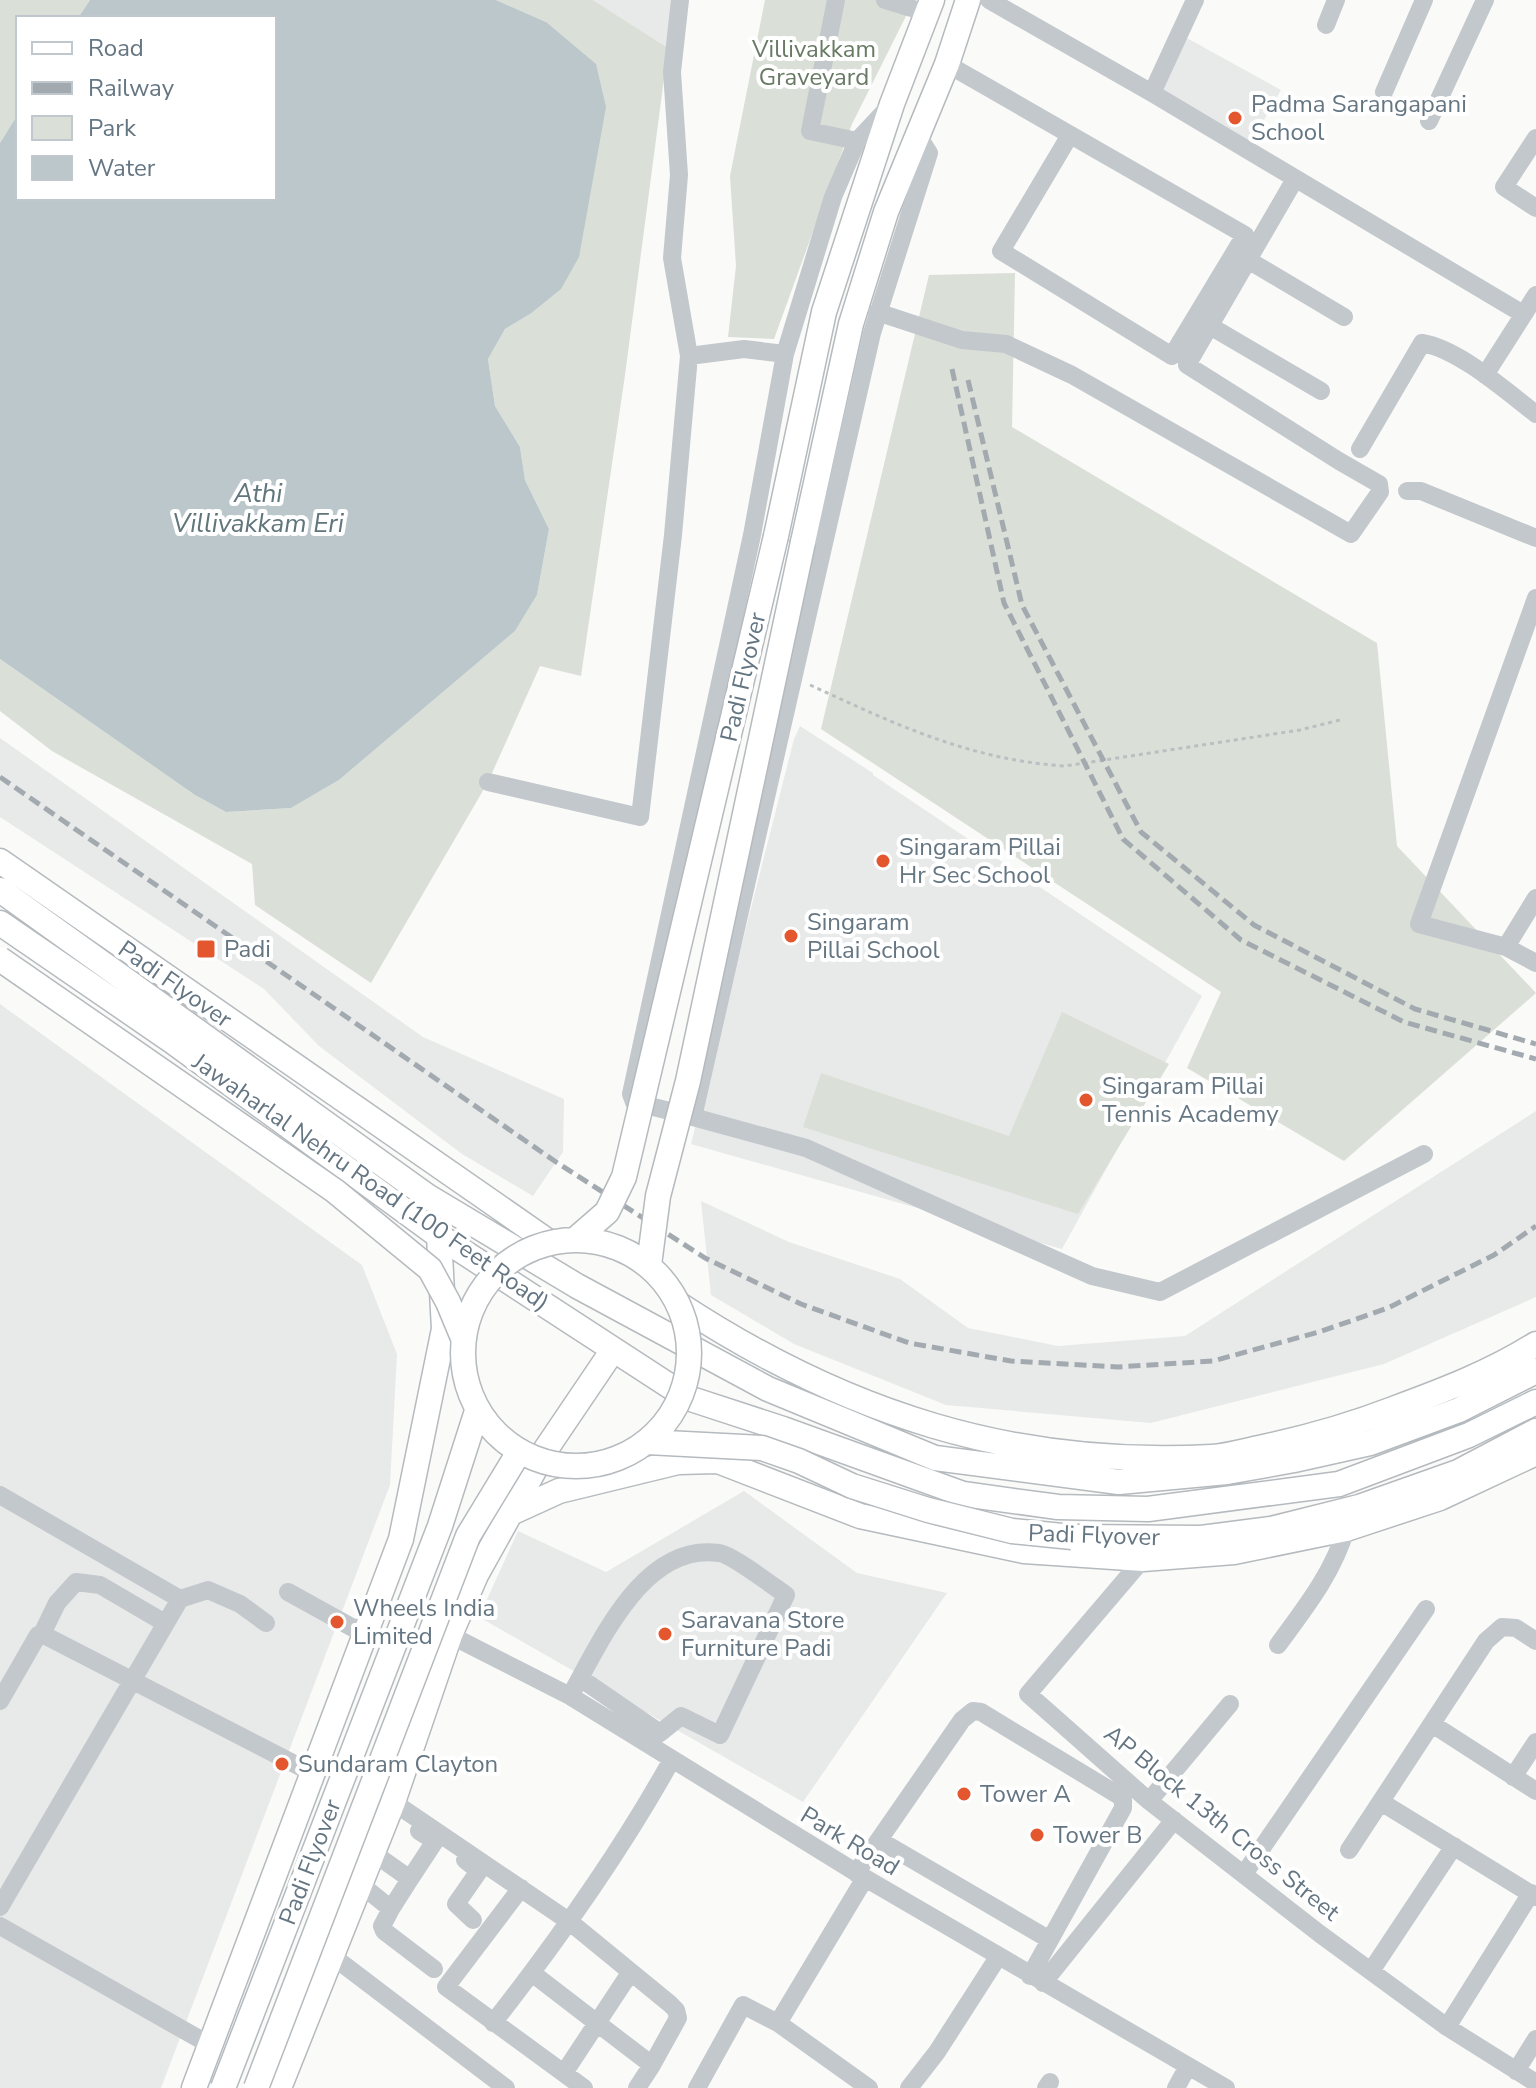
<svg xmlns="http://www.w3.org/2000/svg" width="1536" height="2088" viewBox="0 0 1536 2088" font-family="'Nunito Sans',sans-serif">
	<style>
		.built { fill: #e8e9e9 }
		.green { fill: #dadfd7 }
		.water { fill: #bbc7cb }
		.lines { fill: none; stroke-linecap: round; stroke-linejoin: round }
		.major-casing { stroke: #b5babe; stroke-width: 27 }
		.path { stroke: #bbbfc2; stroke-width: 3; stroke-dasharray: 4 4; stroke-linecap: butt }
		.minor { stroke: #c3c8cc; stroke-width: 18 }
		.major { stroke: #fff; stroke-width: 24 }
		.rail { stroke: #a2aab0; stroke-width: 5; stroke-dasharray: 12 6; stroke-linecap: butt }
		.major-bridge-casing { stroke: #b5babe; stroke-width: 27; stroke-linecap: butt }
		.major-bridge { stroke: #fff; stroke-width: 24 }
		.poi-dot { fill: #e4572e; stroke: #fff; stroke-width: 3 }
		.labels { text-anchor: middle; stroke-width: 8; stroke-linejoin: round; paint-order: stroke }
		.park-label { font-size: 24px; fill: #687a64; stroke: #fff }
		.poi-label { font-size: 24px; fill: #657683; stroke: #fff; text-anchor: start }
		.street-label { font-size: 24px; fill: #657683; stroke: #fff }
		.water-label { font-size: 26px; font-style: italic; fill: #60757c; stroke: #fff }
	</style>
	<rect width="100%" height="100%" fill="#fafaf8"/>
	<path class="built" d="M593,0h80l-5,48z
		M1185,37l96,53 -31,55 -93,-55z
		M800,726l73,47v2l329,221 -140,253 -371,-105 103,-405z
		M0,738l423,299 141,62 -1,53 -30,44 -71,-42 -143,-108 -55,-57 -264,-172z
		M0,1004l362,261 35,89 -7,131 -229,603h-161z
		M1536,1111v186l-152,67 -233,59 -205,-18 -152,-61 -83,-49 -10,-94 88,41 111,37 68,49 90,18 127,-10z
		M744,1491l113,82 90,20 -144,209 -324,-185 39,-86 88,41z"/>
	<path class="green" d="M0,0h90l-12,18h-60v96l-18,29z
		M496,0h97l75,48 -43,327 -44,301 -41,-10 -52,116 -117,201 -116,-78 -3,-41 -200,-113 -52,-40v-52l195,136 31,17 65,-4 48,-28 176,-149 22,-36 12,-66 -24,-49 -5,-33 -25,-41 -7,-47 17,-30 25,-15 16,-292z
		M765,0h149l-62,124 -78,215 -46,-2 8,-71 -6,-90z
		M1015,273l-3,154 365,216 20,203 139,147 -192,168 -157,-93 34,-76 -400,-263 108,-454z
		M1062,1012l107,52 -91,150 -275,-87 18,-54 188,63z"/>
	<path class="water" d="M90,0h406l50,22 50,42 10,43 -27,150 -18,32 -31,25 -25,15 -17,30 7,47 25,41 5,33 24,49 -12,66 -22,36 -176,149 -48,28 -65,4 -31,-17 -195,-136v-516l18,-29v84h256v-180h-196z"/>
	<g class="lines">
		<defs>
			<path id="major" d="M776,536l48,-224 68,-208 40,-104
				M803,542l48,-218 35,-112 61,-148 21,-64
				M0,861l549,381
				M0,890l427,306 150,90 191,103 167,69 184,24 108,-10 67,-12 76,-17 89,-33 77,-39
				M0,923l172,118 267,195 249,162 95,31 180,65 95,13 90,2 191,-25 130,-49 67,-33
				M680,1305c165,108 333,163 532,152 15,-1 32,-6 47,-9 47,-10 90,-22 134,-39 49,-18 99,-37 143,-65
				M513,1512l46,-21 119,-29 40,-1 142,55 164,35 119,8 91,-7 112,-23 94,-31 96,-45
				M1072,1537l129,1 70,-9 88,-22 99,-35 78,-41
				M194,2088l207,-549 43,-210 -5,-93
				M279,2088l114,-286 57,-167 26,-60 70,-126 67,-99"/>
		</defs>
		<use href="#major" class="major-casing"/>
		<path class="path" d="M810,685c85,39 160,75 255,81l235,-36 40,-10"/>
		<path class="minor" d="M680,0l-8,72 7,103 -7,83 17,98 55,-7 41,5
			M836,0l-26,131 47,10
			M885,0l26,8
			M989,0l163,93 371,221
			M1326,25l10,-25
			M947,64l298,171 -73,121 -171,-105 69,-116
			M1384,92l40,-92
			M1152,93l43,-93
			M889,107l-32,34 -24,56 -48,157 -33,181 -121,559 3,8 59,15 179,-784 57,-180 -12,-19
			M1429,121l56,-121
			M1536,138l-32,49 32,21
			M1248,260l96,57
			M877,312l85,28 44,4 66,31 279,159 29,-42 -1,-8 -40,-23 -152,-96 108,-186
			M1210,326l111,65
			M1485,375l51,-80
			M1360,449l62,-106c37,6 85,49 114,71
			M1407,491h14l115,47
			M1536,598l-117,326 87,23 30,-49
			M488,782l152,35 33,-282 16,-179
			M1506,947l30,16
			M693,1117l113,31 286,128 68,16 264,-138
			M0,1495l180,104 -180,308
			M1143,1559l-115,135 121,107 171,133 127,93 89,56
			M288,1592l76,42
			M180,1599l28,-9 32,14 26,19
			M42,1634l15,-31 19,-21 24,3 65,38
			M450,1635l120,61 295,182 361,210
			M1278,1645c27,-37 55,-72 68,-116
			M570,1696c31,-54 73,-154 149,-143 12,1 54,33 67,42l-66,140 -39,-19 -21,17 -80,-55
			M0,1701l38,-66 4,-1 270,139
			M1432,1724l104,67
			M1513,1777l23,-35
			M1149,1801l81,-97
			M393,1802l177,120 100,82 6,6 2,8 -26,47 -55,-42 33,-50
			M1381,1802l155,95
			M879,1840l171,100
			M1349,1850l137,-209 16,-14 14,1 20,13
			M372,1852l38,27 -19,30
			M465,1860l14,11 -23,33 17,16
			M856,1873l106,-153 11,-9 8,1 137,83 5,5v8l-93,168
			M1244,1874l182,-265
			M410,1879l25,-38 -16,-10
			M359,1883l32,26 -9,17 2,5 50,38
			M521,1888l-75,99 138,101
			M0,1926l210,119
			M331,1955l175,133
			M1371,1971l83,-125
			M532,1973l65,50 -33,50
			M1043,1983l131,-163
			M493,2023c65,-83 127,-170 178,-262
			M778,2023l91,65
			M1447,2027l84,-134
			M1516,2071l20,-32
			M637,2088l15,-23
			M697,2088l46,-83 35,18 87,-145
			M909,2088l28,-36 61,-95
			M1046,2088l4,-6
			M1176,2088l12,-22"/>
		<use href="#major" class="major"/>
		<path class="rail" d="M952,369l52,234 119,236 118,101 163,82 132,37
			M968,380l54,225 119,227 113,93 161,84 121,35
			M0,777l556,385 149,96 96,46 108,39 102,18 107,6 95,-6 106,-29 69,-24 106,-53 42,-29"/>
		<defs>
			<path id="major-bridge" d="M0,959l335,232 95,78 18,33 15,36
				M577,1238l30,-26 17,-35 152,-641
				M463 1353a113 113 0 1 1 226 0a113 113 0 1 1-226 0Z
				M649,1265l9,-69 30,-115 115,-539
				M647,1442l115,6 37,13 53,25 76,24 84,21 60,6
				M223,2088l217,-562 37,-115
				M256,2088l212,-552 51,-84"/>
		</defs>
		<use href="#major-bridge" class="major-bridge-casing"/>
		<use href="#major-bridge" class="major-bridge"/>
	</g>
	<g class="poi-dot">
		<circle cx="1235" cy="118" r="8"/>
		<circle cx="883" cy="861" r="8"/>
		<circle cx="791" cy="936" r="8"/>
		<rect x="196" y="939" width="20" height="20" rx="4"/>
		<circle cx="1086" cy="1100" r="8"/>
		<circle cx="337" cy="1622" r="8"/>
		<circle cx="665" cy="1634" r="8"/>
		<circle cx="282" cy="1764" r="8"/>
		<circle cx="964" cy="1794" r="8"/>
		<circle cx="1037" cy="1835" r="8"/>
	</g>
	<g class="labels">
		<g class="park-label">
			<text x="814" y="57">Villivakkam<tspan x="814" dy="28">Graveyard</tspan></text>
		</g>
		<g class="poi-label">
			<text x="1251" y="112">Padma Sarangapani<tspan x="1251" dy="28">School</tspan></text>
			<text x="899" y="855">Singaram Pillai<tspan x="899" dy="28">Hr Sec School</tspan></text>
			<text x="807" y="930">Singaram<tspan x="807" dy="28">Pillai School</tspan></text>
			<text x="224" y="957">Padi</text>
			<text x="1102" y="1094">Singaram Pillai<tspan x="1102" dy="28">Tennis Academy</tspan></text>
			<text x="353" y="1616">Wheels India<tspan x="353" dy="28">Limited</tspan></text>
			<text x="681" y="1628">Saravana Store<tspan x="681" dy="28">Furniture Padi</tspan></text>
			<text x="298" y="1772">Sundaram Clayton</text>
			<text x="980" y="1802">Tower A</text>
			<text x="1053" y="1843">Tower B</text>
		</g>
		<g class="street-label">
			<text transform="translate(743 677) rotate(-77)" y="8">Padi Flyover</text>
			<text transform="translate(175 984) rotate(35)" y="8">Padi Flyover</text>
			<text transform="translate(371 1182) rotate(35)" y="8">Jawaharlal Nehru Road (100 Feet Road)</text>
			<text transform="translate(1094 1535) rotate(2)" y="8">Padi Flyover</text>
			<text transform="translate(1222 1823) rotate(39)" y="8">AP Block 13th Cross Street</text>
			<text transform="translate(850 1841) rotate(31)" y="8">Park Road</text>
			<text transform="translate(310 1862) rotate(-69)" y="8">Padi Flyover</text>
		</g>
		<g class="water-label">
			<text x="258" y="502">Athi<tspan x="258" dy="30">Villivakkam Eri</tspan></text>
		</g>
	</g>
	<rect x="16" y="16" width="260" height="184" fill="#ffffff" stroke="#c1c8cd" stroke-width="2"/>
	<rect x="32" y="42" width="40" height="12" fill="#ffffff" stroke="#c1c8cd" stroke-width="2"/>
	<text x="88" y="56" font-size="24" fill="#657683">Road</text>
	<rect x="32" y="82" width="40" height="12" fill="#a2aab0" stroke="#c1c8cd" stroke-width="2"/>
	<text x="88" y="96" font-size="24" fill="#657683">Railway</text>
	<rect x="32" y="116" width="40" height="24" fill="#dadfd7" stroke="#c1c8cd" stroke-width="2"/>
	<text x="88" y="136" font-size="24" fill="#657683">Park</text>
	<rect x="32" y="156" width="40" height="24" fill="#bbc7cb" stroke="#c1c8cd" stroke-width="2"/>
	<text x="88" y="176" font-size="24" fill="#657683">Water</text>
</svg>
